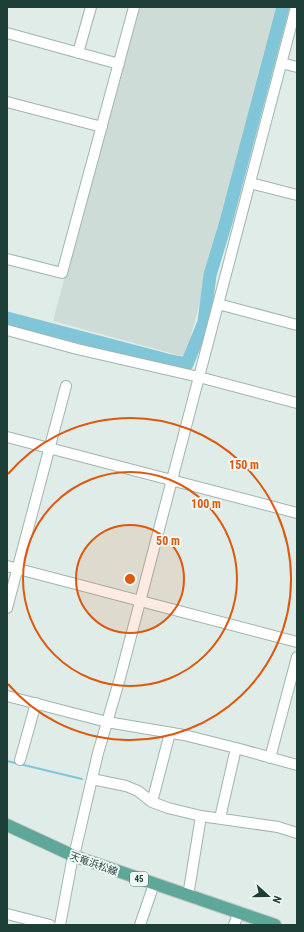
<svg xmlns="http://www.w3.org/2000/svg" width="304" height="932" viewBox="0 0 304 932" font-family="'Roboto Condensed','Noto Sans JP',sans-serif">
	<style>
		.built { fill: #cddcd6 }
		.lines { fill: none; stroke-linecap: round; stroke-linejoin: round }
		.stream { stroke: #80c5d8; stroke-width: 2 }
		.river { stroke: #80c5d8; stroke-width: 13 }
		.minor-casing { stroke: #a1b4af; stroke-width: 12 }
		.major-casing { stroke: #c0c9c7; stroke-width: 14 }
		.minor { stroke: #fff; stroke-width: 10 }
		.major { stroke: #5fa799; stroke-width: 12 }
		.ring { fill: none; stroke: #de580e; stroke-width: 2 }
		.labels { text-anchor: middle; stroke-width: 4; stroke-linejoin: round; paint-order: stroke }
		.shield { fill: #f0f8f5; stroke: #5d7671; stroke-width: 1 }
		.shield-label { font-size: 9px; font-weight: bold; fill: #1e3e38 }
		.street-label { font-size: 10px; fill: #1e3e38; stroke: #f0f8f5 }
		.centre { fill: #de580e; stroke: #f0f8f5; stroke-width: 2 }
		.ring-label { font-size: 12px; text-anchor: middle; font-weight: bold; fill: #de580e; stroke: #f0f8f5; stroke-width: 4; stroke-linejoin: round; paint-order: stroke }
	</style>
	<rect width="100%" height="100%" fill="#dfece7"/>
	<path class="built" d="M137,7h143l-95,350 -132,-36z"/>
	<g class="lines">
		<path class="stream" d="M7,761l75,18"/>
		<path class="river" d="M7,318l160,42 20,4 17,-42 6,-47 16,-53 57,-215"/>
		<defs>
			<path id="minor" d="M7,33l112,31
				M78,53l13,-46
				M281,63l16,4
				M7,102l95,25
				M250,183l47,12
				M7,259l55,14 72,-266
				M218,304l79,21
				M7,330l70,19 122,28 98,26
				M7,437l290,76
				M7,566l290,76
				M7,608l59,-222
				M7,696l100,26 77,13 52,13 61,17
				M270,758l27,-101
				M20,760l16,-57
				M92,779l34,7 12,5 14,11 16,6 33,8 77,11 19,6
				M152,802l18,-69
				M220,818l16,-70
				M188,896l13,-80
				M7,914l43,11
				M60,925l12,-64 2,-5 24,-103 22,-75 176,-671
				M140,925l14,-41
				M234,925l5,-13"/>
			<path id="major" d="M7,825l67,31 201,69"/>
		</defs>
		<use href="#minor" class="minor-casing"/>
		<use href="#major" class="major-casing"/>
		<use href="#minor" class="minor"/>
		<use href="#major" class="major"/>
	</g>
	<circle cx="130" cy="579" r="54" fill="#de580e" fill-opacity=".12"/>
	<g class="ring">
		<circle cx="130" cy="579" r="54"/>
		<circle cx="130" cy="579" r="107"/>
		<path d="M8 474A161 161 0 1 1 8 684"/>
	</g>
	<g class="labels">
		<rect class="shield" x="130" y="872" width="18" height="14" rx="3"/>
		<g class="shield-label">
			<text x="139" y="882">45</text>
		</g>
		<g class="street-label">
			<text transform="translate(94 863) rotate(20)" y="4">天竜浜松線</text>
		</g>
	</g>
	<circle cx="130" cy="579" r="6" class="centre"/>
	<g class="ring-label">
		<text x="244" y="469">150 m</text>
		<text x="206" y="508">100 m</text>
		<text x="168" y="545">50 m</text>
	</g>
	<rect width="304" height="932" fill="none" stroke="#1e3e38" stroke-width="16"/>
	<g transform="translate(268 896) rotate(111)" stroke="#f0f8f5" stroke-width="3" paint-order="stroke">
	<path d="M0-3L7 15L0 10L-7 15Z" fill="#1e3e38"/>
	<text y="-6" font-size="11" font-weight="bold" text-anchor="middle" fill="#1e3e38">N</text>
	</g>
</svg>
